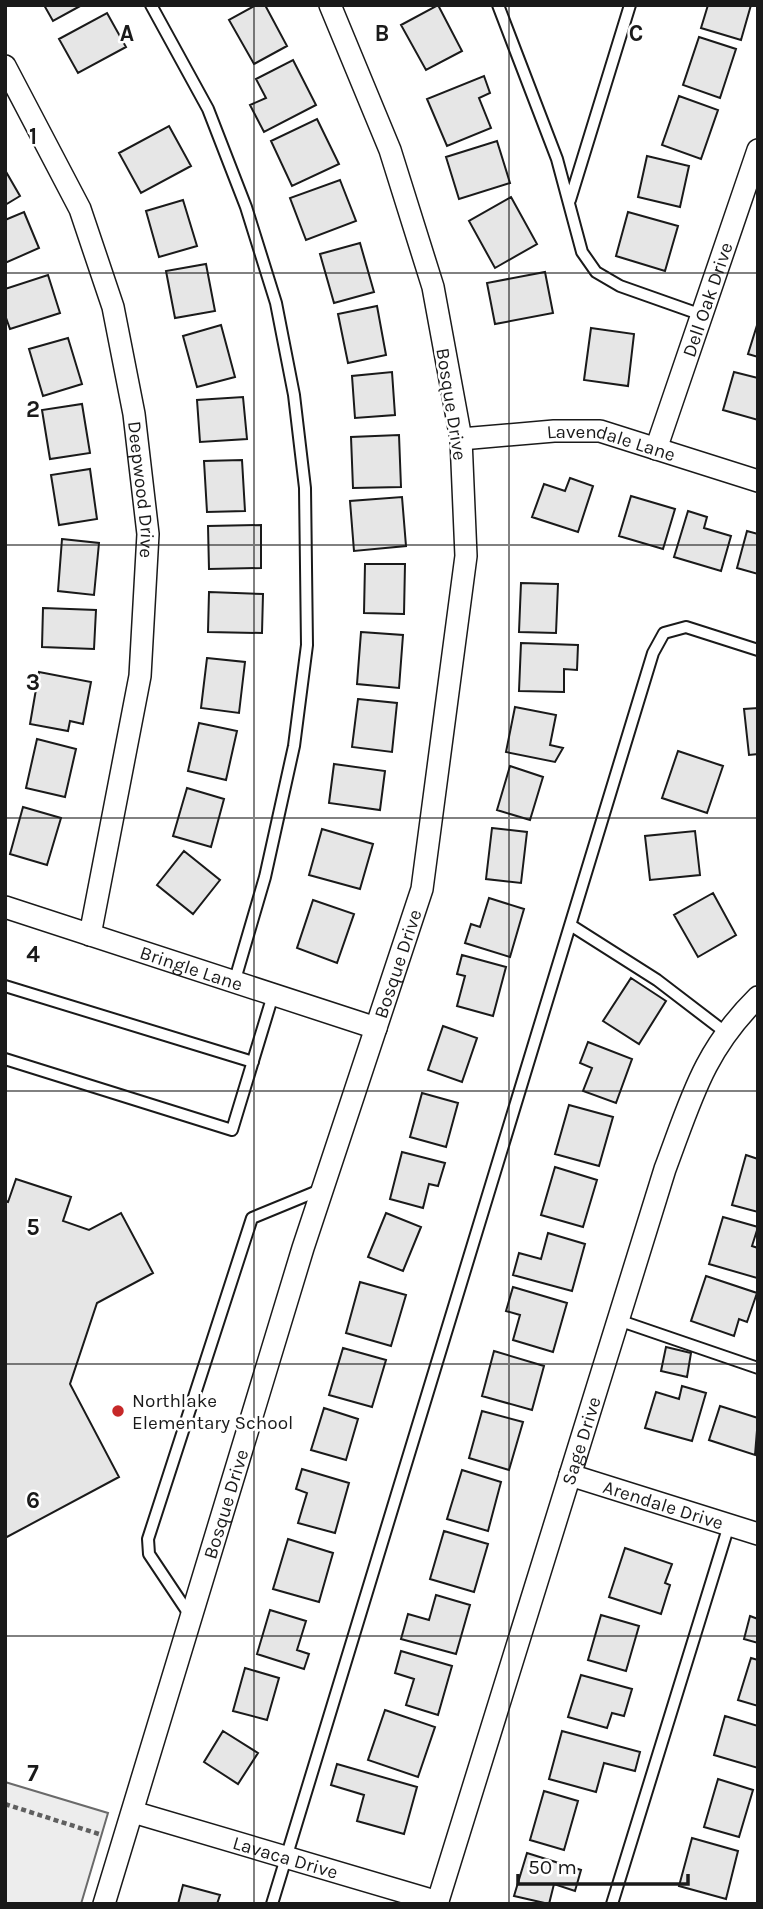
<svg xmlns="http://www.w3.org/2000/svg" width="763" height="1909" viewBox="0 0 763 1909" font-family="Karla,sans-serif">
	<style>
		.built { fill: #ededed; stroke: #6a6a6a; stroke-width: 2 }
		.building { fill: #e6e6e6; stroke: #1a1a1a; stroke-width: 2 }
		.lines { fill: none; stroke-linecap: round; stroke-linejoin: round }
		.lane-casing { stroke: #1a1a1a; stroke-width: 14 }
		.street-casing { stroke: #1a1a1a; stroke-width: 24 }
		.path { stroke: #5f5f5f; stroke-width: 4.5; stroke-dasharray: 5 3.5; stroke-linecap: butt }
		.lane { stroke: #fff; stroke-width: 10 }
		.street { stroke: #fff; stroke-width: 21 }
		.grid { fill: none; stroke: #1a1a1a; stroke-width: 2; stroke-opacity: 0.55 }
		.poi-dot { fill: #c62828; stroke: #fff; stroke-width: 2.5 }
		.labels { text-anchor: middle; stroke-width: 5; stroke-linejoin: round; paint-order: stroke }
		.street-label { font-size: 19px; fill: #1a1a1a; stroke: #fff }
		.poi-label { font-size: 19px; fill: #1a1a1a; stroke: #fff; text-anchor: start }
		.grid-label { font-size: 23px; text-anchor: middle; font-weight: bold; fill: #1a1a1a; stroke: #fff; stroke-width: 5; stroke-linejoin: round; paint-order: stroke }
	</style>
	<rect width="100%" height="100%" fill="#fff"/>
	<path class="built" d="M5,1782l103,31 -27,91h-76z"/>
	<path class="building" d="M44,5h38l-29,16z
		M256,5h9l22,41 -33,18 -25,-44z
		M438,5l24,46 -36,19 -25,-45z
		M708,5h43l-10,35 -40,-12z
		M107,13l19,34 -48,26 -19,-34z
		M699,37l37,12 -16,49 -37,-13z
		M293,60l23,45 -52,27 -14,-27 16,-7 -10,-19z
		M484,76l6,17 -11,5 12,30 -44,18 -20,-47z
		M679,96l39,14 -17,49 -39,-14z
		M317,119l22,45 -47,22 -21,-45z
		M169,126l22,40 -50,27 -22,-40z
		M497,141l13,42 -51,16 -13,-42z
		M647,156l42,10 -9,41 -42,-10z
		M5,170l15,26 -15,9z
		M340,180l16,41 -50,19 -16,-42z
		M511,197l26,47 -42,24 -26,-47z
		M183,200l14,46 -38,11 -13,-46z
		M24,212l15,36 -34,15v-43z
		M628,212l50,14 -13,45 -49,-15z
		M360,243l14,49 -40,11 -14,-49z
		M206,264l9,47 -40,7 -9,-47z
		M545,272l8,41 -58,11 -8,-41z
		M48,275l12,38 -50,16 -5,-14v-26z
		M377,306l9,49 -38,8 -10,-49z
		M758,322v35l-10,-3z
		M221,325l14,52 -38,10 -14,-51z
		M591,328l43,6 -6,52 -44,-6z
		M68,338l14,46 -39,12 -14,-47z
		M392,372l3,43 -40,3 -3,-42z
		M734,372l24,6v42l-35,-10z
		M243,397l4,42 -47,3 -3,-42z
		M82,404l8,49 -40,6 -8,-49z
		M399,435l2,52 -48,1 -2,-51z
		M242,460l3,51 -38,1 -3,-51z
		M90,469l7,50 -38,6 -8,-50z
		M570,478l23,8 -15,46 -46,-15 12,-33 21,7z
		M631,496l44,13 -12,40 -44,-13z
		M402,497l4,49 -52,5 -4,-50z
		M688,511l19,6 -3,11 27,8 -10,35 -47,-14z
		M261,525v43l-52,1 -1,-43z
		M747,531l11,3v40l-21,-6z
		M62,539l37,4 -5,52 -36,-4z
		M365,564h40l-1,50 -40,-1z
		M521,583l37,1 -2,49 -37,-1z
		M209,592l54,2 -1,39 -54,-1z
		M43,608l53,2 -2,39 -52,-2z
		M361,632l42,3 -4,53 -42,-4z
		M521,643l57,2 -1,25 -13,-1v23l-45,-1z
		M207,658l38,4 -6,51 -38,-5z
		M39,672l52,10 -8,42 -13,-3 -2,10 -38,-7z
		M358,699l39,4 -5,49 -40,-5z
		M515,707l41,8 -6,30 13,3 -8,14 -49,-10z
		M758,708v46l-9,1 -5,-46z
		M199,723l38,8 -11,49 -38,-9z
		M37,739l39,10 -11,48 -39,-9z
		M678,751l45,15 -16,47 -45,-15z
		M334,764l51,7 -5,39 -51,-7z
		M510,766l33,11 -13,43 -33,-10z
		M187,788l37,11 -13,48 -38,-11z
		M23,807l38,11 -14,47 -37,-11z
		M492,828l35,4 -6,51 -35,-4z
		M322,829l51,15 -13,45 -51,-14z
		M695,831l5,44 -50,5 -5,-44z
		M184,851l36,29 -27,34 -36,-29z
		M713,893l23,42 -38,22 -24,-42z
		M489,898l35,11 -14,48 -45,-14 6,-19 9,3z
		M313,900l41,14 -17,49 -40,-15z
		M462,955l44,12 -13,49 -36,-10 8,-30 -8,-2z
		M631,978l35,23 -27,43 -36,-23z
		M443,1026l34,12 -15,44 -34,-12z
		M588,1042l44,17 -16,44 -33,-12 9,-23 -12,-5z
		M422,1093l36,10 -12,44 -36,-10z
		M569,1105l44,12 -14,49 -44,-12z
		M402,1152l43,11 -7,23 -9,-2 -6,24 -33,-9z
		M746,1155l12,4v53l-26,-7z
		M555,1167l42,13 -14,47 -42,-12z
		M16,1179l55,18 -8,24 26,9 32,-17 32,60 -56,30 -27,81 49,93 -114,61v-337l3,1z
		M386,1213l35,14 -18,44 -35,-14z
		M723,1217l35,10 -6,19 6,2 -1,30 -48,-14z
		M548,1233l37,11 -13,47 -59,-16 6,-22 22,6z
		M706,1276l51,17 -10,29 -8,-3 -5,17 -43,-15z
		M360,1282l46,13 -15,51 -45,-13z
		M513,1287l54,16 -14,49 -40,-12 7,-25 -14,-4z
		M666,1347l25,6 -4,24 -26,-6z
		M343,1348l43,12 -14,47 -43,-12z
		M494,1351l50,15 -12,44 -50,-14z
		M682,1386l24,7 -14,48 -47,-13 11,-36 23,7z
		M720,1406l38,12 -3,37 -46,-15z
		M324,1408l34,11 -12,41 -35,-10z
		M482,1411l41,11 -14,48 -40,-12z
		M302,1469l47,14 -14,50 -37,-10 9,-30 -11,-4z
		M462,1470l39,12 -13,49 -41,-12z
		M444,1531l44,13 -14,48 -44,-13z
		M288,1539l45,14 -14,49 -46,-13z
		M625,1548l47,16 -7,19 5,2 -9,29 -52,-17z
		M436,1595l34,10 -14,49 -55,-15 7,-25 21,6z
		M270,1610l36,11 -9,29 12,4 -5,15 -47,-15z
		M601,1615l38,11 -13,45 -38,-11z
		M750,1616l8,3v24l-14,-4z
		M401,1651l51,15 -14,49 -32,-10 8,-26 -19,-6z
		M751,1658l7,2v46l-20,-6z
		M245,1668l34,10 -12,42 -34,-9z
		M581,1675l51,14 -8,27 -12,-3 -5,15 -39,-11z
		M385,1710l50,17 -17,50 -50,-17z
		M725,1716l33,10v42l-44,-13z
		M223,1731l35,22 -20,31 -34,-22z
		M562,1731l78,21 -5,19 -31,-8 -8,29 -47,-13z
		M337,1764l80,23 -13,47 -47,-13 7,-26 -33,-10z
		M718,1779l35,11 -14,47 -35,-10z
		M544,1791l34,10 -14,49 -34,-10z
		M692,1838l46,13 -12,48 -47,-13z
		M527,1853l54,17 -6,21 -21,-7 -5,20 -35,-8z
		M183,1885l37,10 -3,9h-39z"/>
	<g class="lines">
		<defs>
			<path id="lane" d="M151,5l57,104 38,98 30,96 18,92 11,93 2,157 -13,101 -29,131 -31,106
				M498,5l59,154 25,93 14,20 24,14 82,29
				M570,200l60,-195
				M572,926l85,54 68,52
				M5,986l248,76
				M5,1059l227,71 41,-135
				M618,1320l140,48
				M191,1617l-42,-63 -1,-15 104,-321 68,-28
				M272,1904l381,-1251 11,-20 22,-6 72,23
				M612,1904l117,-379"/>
			<g id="street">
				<path id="s1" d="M5,66l75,143 33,98 21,107 14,120 -8,142 -50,259"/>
				<path id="s2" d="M461,439l93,-8h46l158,50"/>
				<path id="s3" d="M656,449l102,-299"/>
				<path id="s4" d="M5,907l371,121"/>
				<path id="s5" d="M570,1475l188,59"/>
				<path id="s6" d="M133,1812l305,90"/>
				<path id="s7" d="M104,1904l199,-656 119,-359 44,-333 -5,-117 -28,-152 -43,-137 -60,-145"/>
				<path id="s8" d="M437,1904l228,-735c26,-69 38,-118 93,-172"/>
			</g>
		</defs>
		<use href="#lane" class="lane-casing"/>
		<use href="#street" class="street-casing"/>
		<path class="path" d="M5,1804l97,31"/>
		<use href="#lane" class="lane"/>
		<use href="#street" class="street"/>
	</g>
	<path class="grid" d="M254,5v1899M509,5v1899M5,273h753M5,545h753M5,818h753M5,1091h753M5,1364h753M5,1636h753"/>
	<circle class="poi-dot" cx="118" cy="1411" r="7"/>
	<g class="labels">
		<g class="street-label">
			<text dy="7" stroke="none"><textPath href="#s3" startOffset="158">Dell Oak Drive</textPath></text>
			<text transform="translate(452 404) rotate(81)" y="7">Bosque Drive</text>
			<text dy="7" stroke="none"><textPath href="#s2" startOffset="152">Lavendale Lane</textPath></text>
			<text dy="7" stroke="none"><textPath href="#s1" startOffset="450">Deepwood Drive</textPath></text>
			<text dy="7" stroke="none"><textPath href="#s7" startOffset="985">Bosque Drive</textPath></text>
			<text dy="7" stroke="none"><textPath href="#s4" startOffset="196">Bringle Lane</textPath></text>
			<text dy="7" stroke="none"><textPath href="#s8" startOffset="485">Sage Drive</textPath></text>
			<text dy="7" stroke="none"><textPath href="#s7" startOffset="418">Bosque Drive</textPath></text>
			<text dy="7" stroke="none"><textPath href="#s5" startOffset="98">Arendale Drive</textPath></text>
			<text dy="7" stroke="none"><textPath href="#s6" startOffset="159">Lavaca Drive</textPath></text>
		</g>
		<g class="poi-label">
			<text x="132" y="1407">Northlake<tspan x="132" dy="22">Elementary School</tspan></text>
		</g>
	</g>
	<g class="grid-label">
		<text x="127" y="41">A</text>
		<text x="382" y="41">B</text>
		<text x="636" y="41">C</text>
		<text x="33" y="144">1</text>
		<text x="33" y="417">2</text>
		<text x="33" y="690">3</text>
		<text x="33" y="962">4</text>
		<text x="33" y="1235">5</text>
		<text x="33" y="1508">6</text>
		<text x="33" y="1781">7</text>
	</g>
	<rect width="763" height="1909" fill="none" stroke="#1a1a1a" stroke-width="14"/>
	<path d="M518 1874v10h170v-10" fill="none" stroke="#1a1a1a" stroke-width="3.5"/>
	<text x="528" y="1874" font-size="21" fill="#1a1a1a" stroke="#ffffff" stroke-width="5" paint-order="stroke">50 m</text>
</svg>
